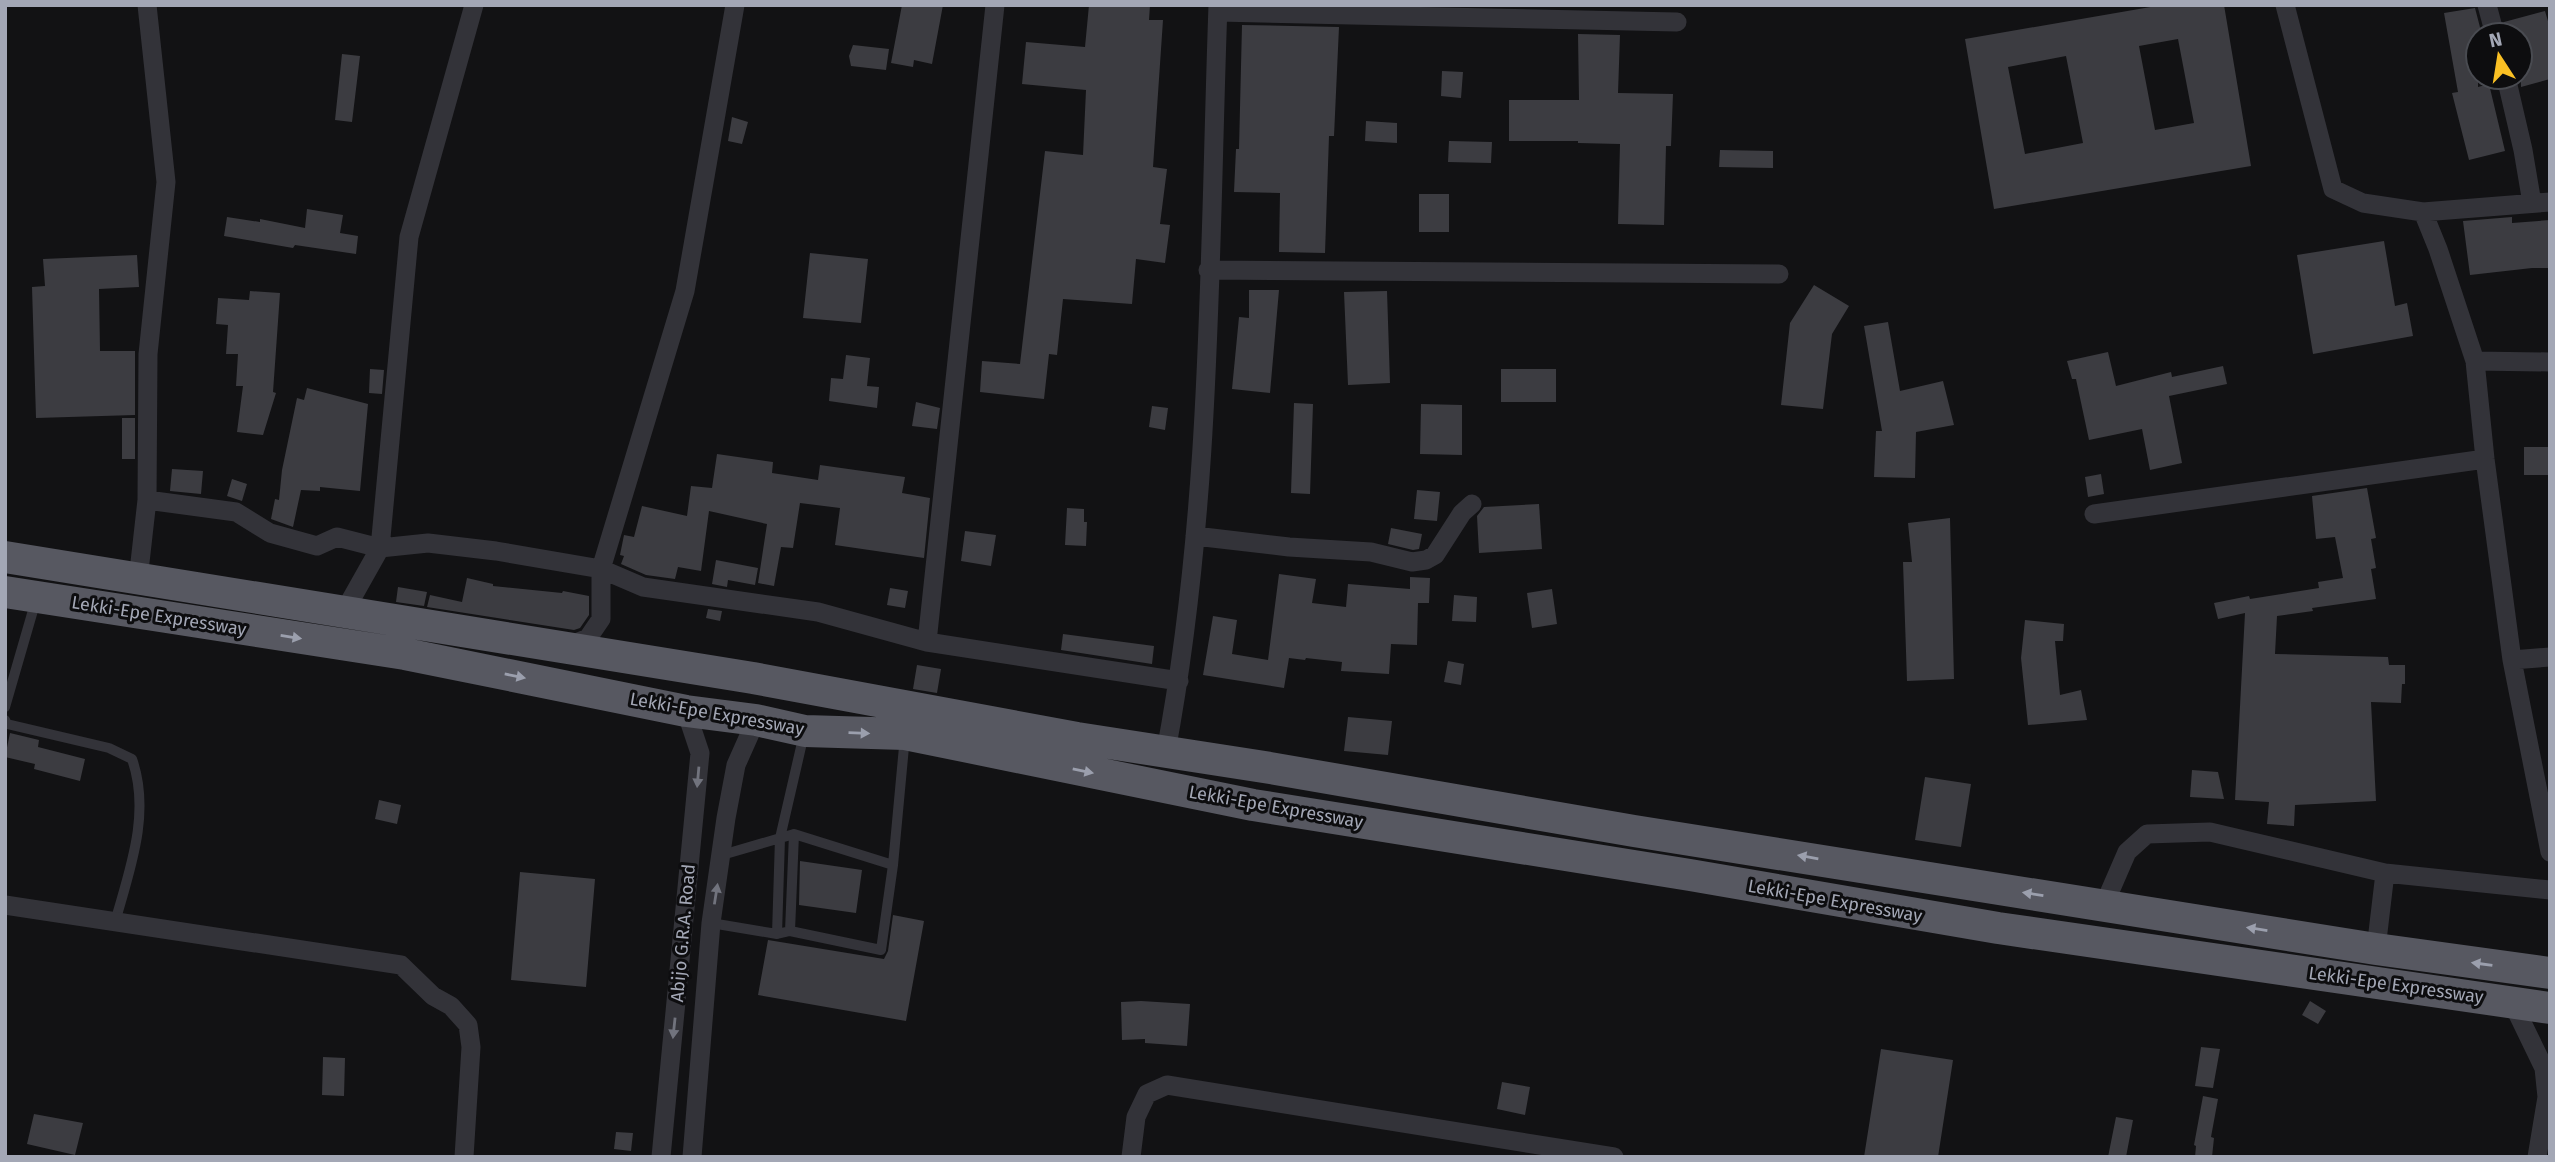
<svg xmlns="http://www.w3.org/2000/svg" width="2555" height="1162" viewBox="0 0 2555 1162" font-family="'Fira Sans',sans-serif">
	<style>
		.building { fill: #3c3c41; fill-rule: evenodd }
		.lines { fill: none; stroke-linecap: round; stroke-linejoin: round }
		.service { stroke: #333339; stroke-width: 10 }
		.minor { stroke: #333339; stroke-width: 19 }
		.trunk { stroke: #575861; stroke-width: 32 }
		.oneway { fill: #9b9fad }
		.oneway2 { fill: #71737d }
		.labels { text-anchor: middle; stroke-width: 6; stroke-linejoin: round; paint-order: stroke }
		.street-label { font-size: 18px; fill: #a3a7b5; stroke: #0d0d0f }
	</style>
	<rect width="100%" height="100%" fill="#121214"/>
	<path class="building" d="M902,5h41l-11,59 -18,-4 -1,7 -22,-4z
		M1089,5h61l-1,15h14l-10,147 14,2 -7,55 10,1 -5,38 -29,-4 -4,45 -69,-5 -6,56 -8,-1 -5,45 -64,-7 2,-31 38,3 25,-213 38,4 3,-65 -64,-6 4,-42 59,5z
		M2162,5h62l27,161 -257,43 -29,-170zM2178,39l16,84 -39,7 -16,-84zM2066,56l17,87 -58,11 -17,-87z
		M2475,8l7,27h-4v52l11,-3 16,67 -36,9 -17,-67 6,-1 -14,-79z
		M2545,11l5,17v51l-29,8 -1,-52h-13l-3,-13z
		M1242,25l97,2 -5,109h-5l-4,117 -46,-1 1,-59 -46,-1 2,-43h3z
		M1578,34l42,1 -2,58 55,1 -2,52h-5l-2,79 -46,-1 2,-80 -42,-1v-2h-69v-41h70z
		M853,45l36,4 -3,21 -35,-4 -2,-10z
		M342,54l18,2 -8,66 -17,-2z
		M1442,71l21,1 -2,26 -20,-2z
		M732,117l16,5 -6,22 -14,-3z
		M1366,121l31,2v20l-32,-2z
		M1449,141l43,1 -1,21 -43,-1z
		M1720,150l53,1v17l-54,-1z
		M1419,194h30v38h-30z
		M307,209l36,6 -3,18 18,3 -2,18 -61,-9 -2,3 -69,-12 3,-19 33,5v-3l45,9z
		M2512,217v6l38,-3v48h-18l-62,7 -7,-54z
		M2384,241l11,65 12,-3 6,33 -100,18 -16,-99z
		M810,253l58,6 -7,64 -58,-5z
		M137,255l2,32 -40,2 1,62h35v64l-99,3 -4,-131 13,-1 -2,-27z
		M1814,285l35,21 -17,28 -9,75 -42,-4 9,-82z
		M1249,290h30l-9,103 -38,-4 7,-72 10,1z
		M250,291l30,2 -7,99 3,1 -13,42 -26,-3 6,-46h-7l2,-32h-12l2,-29 -12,-1 2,-26 31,2z
		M1387,291l3,92 -42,2 -4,-93z
		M1888,322l12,69 43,-10 11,44 -38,7 -1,46 -41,-1 2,-46h6l-18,-105z
		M2108,352l8,34 55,-14 1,5 51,-11 4,18 -58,12 13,67 -32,7 -8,-41 -53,11 -13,-61h-4l-5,-18z
		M846,355l24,3 -3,28 12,1 -2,21 -48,-7 2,-23 12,1z
		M370,369l14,1 -2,24 -13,-1z
		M1501,369h55v33h-55z
		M307,388l61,16 -8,87 -40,-4v4l-19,-1 -8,37 -22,-8 4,-20 4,1 3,-30 15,-72 7,2z
		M916,402l24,6 -3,21 -25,-3z
		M1294,403l19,1 -3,90 -19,-1z
		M1421,404l41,1v50l-42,-1z
		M1152,406l16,2 -3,22 -16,-3z
		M122,418h13v41h-13z
		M2524,447h26v28h-26z
		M717,454l56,8 -1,11 46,7 2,-15 85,12 -3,16 28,5 -6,60 -89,-13 5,-37 -40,-5 -7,45 -12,-1 -7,39 -16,-3 9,-59 -58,-13 -8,60 -23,-4 -3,12 -29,-4 -25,-11 3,-8 -4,-1 4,-20 10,2 8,-31 45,10 4,-30 21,2z
		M172,469l31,2 -2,23 -31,-3z
		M2101,474l3,20 -16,3 -3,-20z
		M232,479l15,5 -5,17 -15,-5z
		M2367,488l9,50 -5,1 5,29 -5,1 5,30 -64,9 1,3 -36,5 -2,38 113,3 1,8h16v19h-3l-1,19 -30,-1 5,99 -81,4 -1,21 -27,-2 2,-22 -34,-2 10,-187 -27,6 -4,-16 35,-7 1,3 69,-11 -1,-6 25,-4 -8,-41 -19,2 -4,-43z
		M1417,490l23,2 -3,29 -23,-2z
		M1539,504l3,45 -63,4 -2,-37 7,-9z
		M1067,508l17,1v13h3l-1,24 -21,-1z
		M1950,518l4,161 -47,2 -4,-119h9l-4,-39z
		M1391,528l31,6 -3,15 -6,1 -25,-6z
		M965,531l31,4 -5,31 -30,-5z
		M716,560l42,8 -3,17 -27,-5 -1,7 -15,-3z
		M1279,574l37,5 -4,24 34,4 2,-23 62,5v-12l20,1 -1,25h-11l-1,42 -26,-1 -2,30 -48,-3 1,-9 -36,-4 -1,2 -16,-2 -5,30 -81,-13 10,-59 24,4 -5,34 36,6z
		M467,578l26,6v2l69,7 1,-2 26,5v19l-9,13 -6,2 -147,-23 3,-12 32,7z
		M398,587l29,5 -3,14 -28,-4z
		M890,588l18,3 -3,17 -18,-3z
		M1552,589l5,35 -25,4 -5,-35z
		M1454,595l23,2 -1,25 -24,-1z
		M708,609l14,2 -2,10 -14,-3z
		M2025,620l39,4 -1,17h-8l5,54 21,-5 6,30 -59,5 -7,-67z
		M1063,634l91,12 -2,18 -91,-14z
		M1448,661l16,3 -3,21 -17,-3z
		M917,665l24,4 -4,24 -24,-4z
		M1348,717l44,4 -4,34 -44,-4z
		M10,733l29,7 -1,7 47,12 -5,22 -46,-12 1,-5 -30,-7z
		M2192,770l26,2 6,27 -34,-2z
		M1925,777l46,7 -10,63 -46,-7z
		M379,800l22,5 -4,19 -22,-5z
		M800,861l62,9 -6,43 -57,-8z
		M520,872l75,7 -9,108 -75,-7z
		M893,915l31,6 -18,100 -148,-26 10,-55 116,19 4,-8z
		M1141,1001l49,3 -3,42 -42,-3v-4l-23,1 -1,-38z
		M2310,1001l16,10 -8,13 -16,-9z
		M2201,1047l19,2 -7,39 -18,-2z
		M1881,1049l72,11 -15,97h-74z
		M323,1057l22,1 -1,38 -22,-1z
		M1502,1082l28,5 -5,28 -28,-6z
		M2203,1096l15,3 -7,38 3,1 -2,19h-17l1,-11 -2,-1z
		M34,1114l49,9 -8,32 -48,-11z
		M2116,1117l17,3 -7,37h-18z
		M616,1132l17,1 -2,18 -17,-2z"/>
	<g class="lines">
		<path class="service" d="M5,707l31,-107
			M5,720l2,4 102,24 23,11c19,54 -2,110 -17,163
			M722,855l72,-21 99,31
			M711,923l66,11 13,-3 91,19 12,-85 12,-129
			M790,931l4,-97
			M777,934l3,-96 24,-104"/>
		<path class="minor" d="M2285,5l48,184 30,14 60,9 127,-10
			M2487,5l8,30
			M1218,12l459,10
			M2506,77l17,73 9,53
			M2423,212l15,37 37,112 10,98 27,201 38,192
			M1208,270l571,4
			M2475,361l75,1
			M147,500l89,12 34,21 47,13 20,-9 43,11 48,-5 68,8 105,18 42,18 175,25 109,30 252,39
			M2094,514l391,-55
			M1195,536l94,11 82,5 41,10 14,-2 9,-5 27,-42 10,-9
			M138,580l9,-80 1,-146 18,-172 -19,-177
			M344,612l36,-64 29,-311 65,-232
			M927,642l68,-637
			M567,647l21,-9 13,-19v-50l84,-278 50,-286
			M2512,660l38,-3
			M1166,751c46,-245 43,-497 52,-746
			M5,905l396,60 32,31 18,10 17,19 3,22 -7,110
			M2104,905l23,-53 20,-18 63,-2 175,41 165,17
			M2376,949l9,-76
			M2512,1002l32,66 3,29 -10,60
			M661,1157l39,-404 -14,-42
			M692,1157l19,-234 15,-105 10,-53 20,-45
			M1131,1157l5,-40 11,-23 20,-9 447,72"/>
		<path class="trunk" d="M5,557l748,121 324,60 193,30 364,63 742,118 174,24
			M5,592l400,62 281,57 70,9 49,11 100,3 348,71 437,70 308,53 552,80"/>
	</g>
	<defs><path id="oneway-solid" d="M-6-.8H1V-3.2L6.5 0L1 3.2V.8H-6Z" transform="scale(1.75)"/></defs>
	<g class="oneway">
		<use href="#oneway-solid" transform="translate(291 637) rotate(9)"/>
		<use href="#oneway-solid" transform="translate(515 676) rotate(11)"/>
		<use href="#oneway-solid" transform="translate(859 733) rotate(2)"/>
		<use href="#oneway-solid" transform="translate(1083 771) rotate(12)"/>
		<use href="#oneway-solid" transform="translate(1808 857) rotate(-170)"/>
		<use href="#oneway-solid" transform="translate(2033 894) rotate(-171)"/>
		<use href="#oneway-solid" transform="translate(2257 929) rotate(-171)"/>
		<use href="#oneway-solid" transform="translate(2482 964) rotate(-172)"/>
	</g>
	<g class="oneway2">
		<use href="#oneway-solid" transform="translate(698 777) rotate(95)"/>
		<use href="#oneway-solid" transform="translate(716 894) rotate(-81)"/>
		<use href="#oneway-solid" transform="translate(674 1028) rotate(96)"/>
	</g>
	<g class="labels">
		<g class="street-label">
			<text transform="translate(159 616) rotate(9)" y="6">Lekki-Epe Expressway</text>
			<text transform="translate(717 714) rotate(10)" y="6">Lekki-Epe Expressway</text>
			<text transform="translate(1276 807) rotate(10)" y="6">Lekki-Epe Expressway</text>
			<text transform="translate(1835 901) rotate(10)" y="6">Lekki-Epe Expressway</text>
			<text transform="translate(683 933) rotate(-85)" y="6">Abijo G.R.A. Road</text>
			<text transform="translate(2396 985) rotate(8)" y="6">Lekki-Epe Expressway</text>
		</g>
	</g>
	<rect width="2555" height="1162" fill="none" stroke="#a3a7b5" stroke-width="14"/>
	<g transform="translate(2499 56) rotate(348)"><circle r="33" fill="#0d0d0f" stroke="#494b51" stroke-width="2"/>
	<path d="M0-5L12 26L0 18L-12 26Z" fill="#fac024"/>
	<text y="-10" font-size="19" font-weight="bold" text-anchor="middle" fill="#a3a7b5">N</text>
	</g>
</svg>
